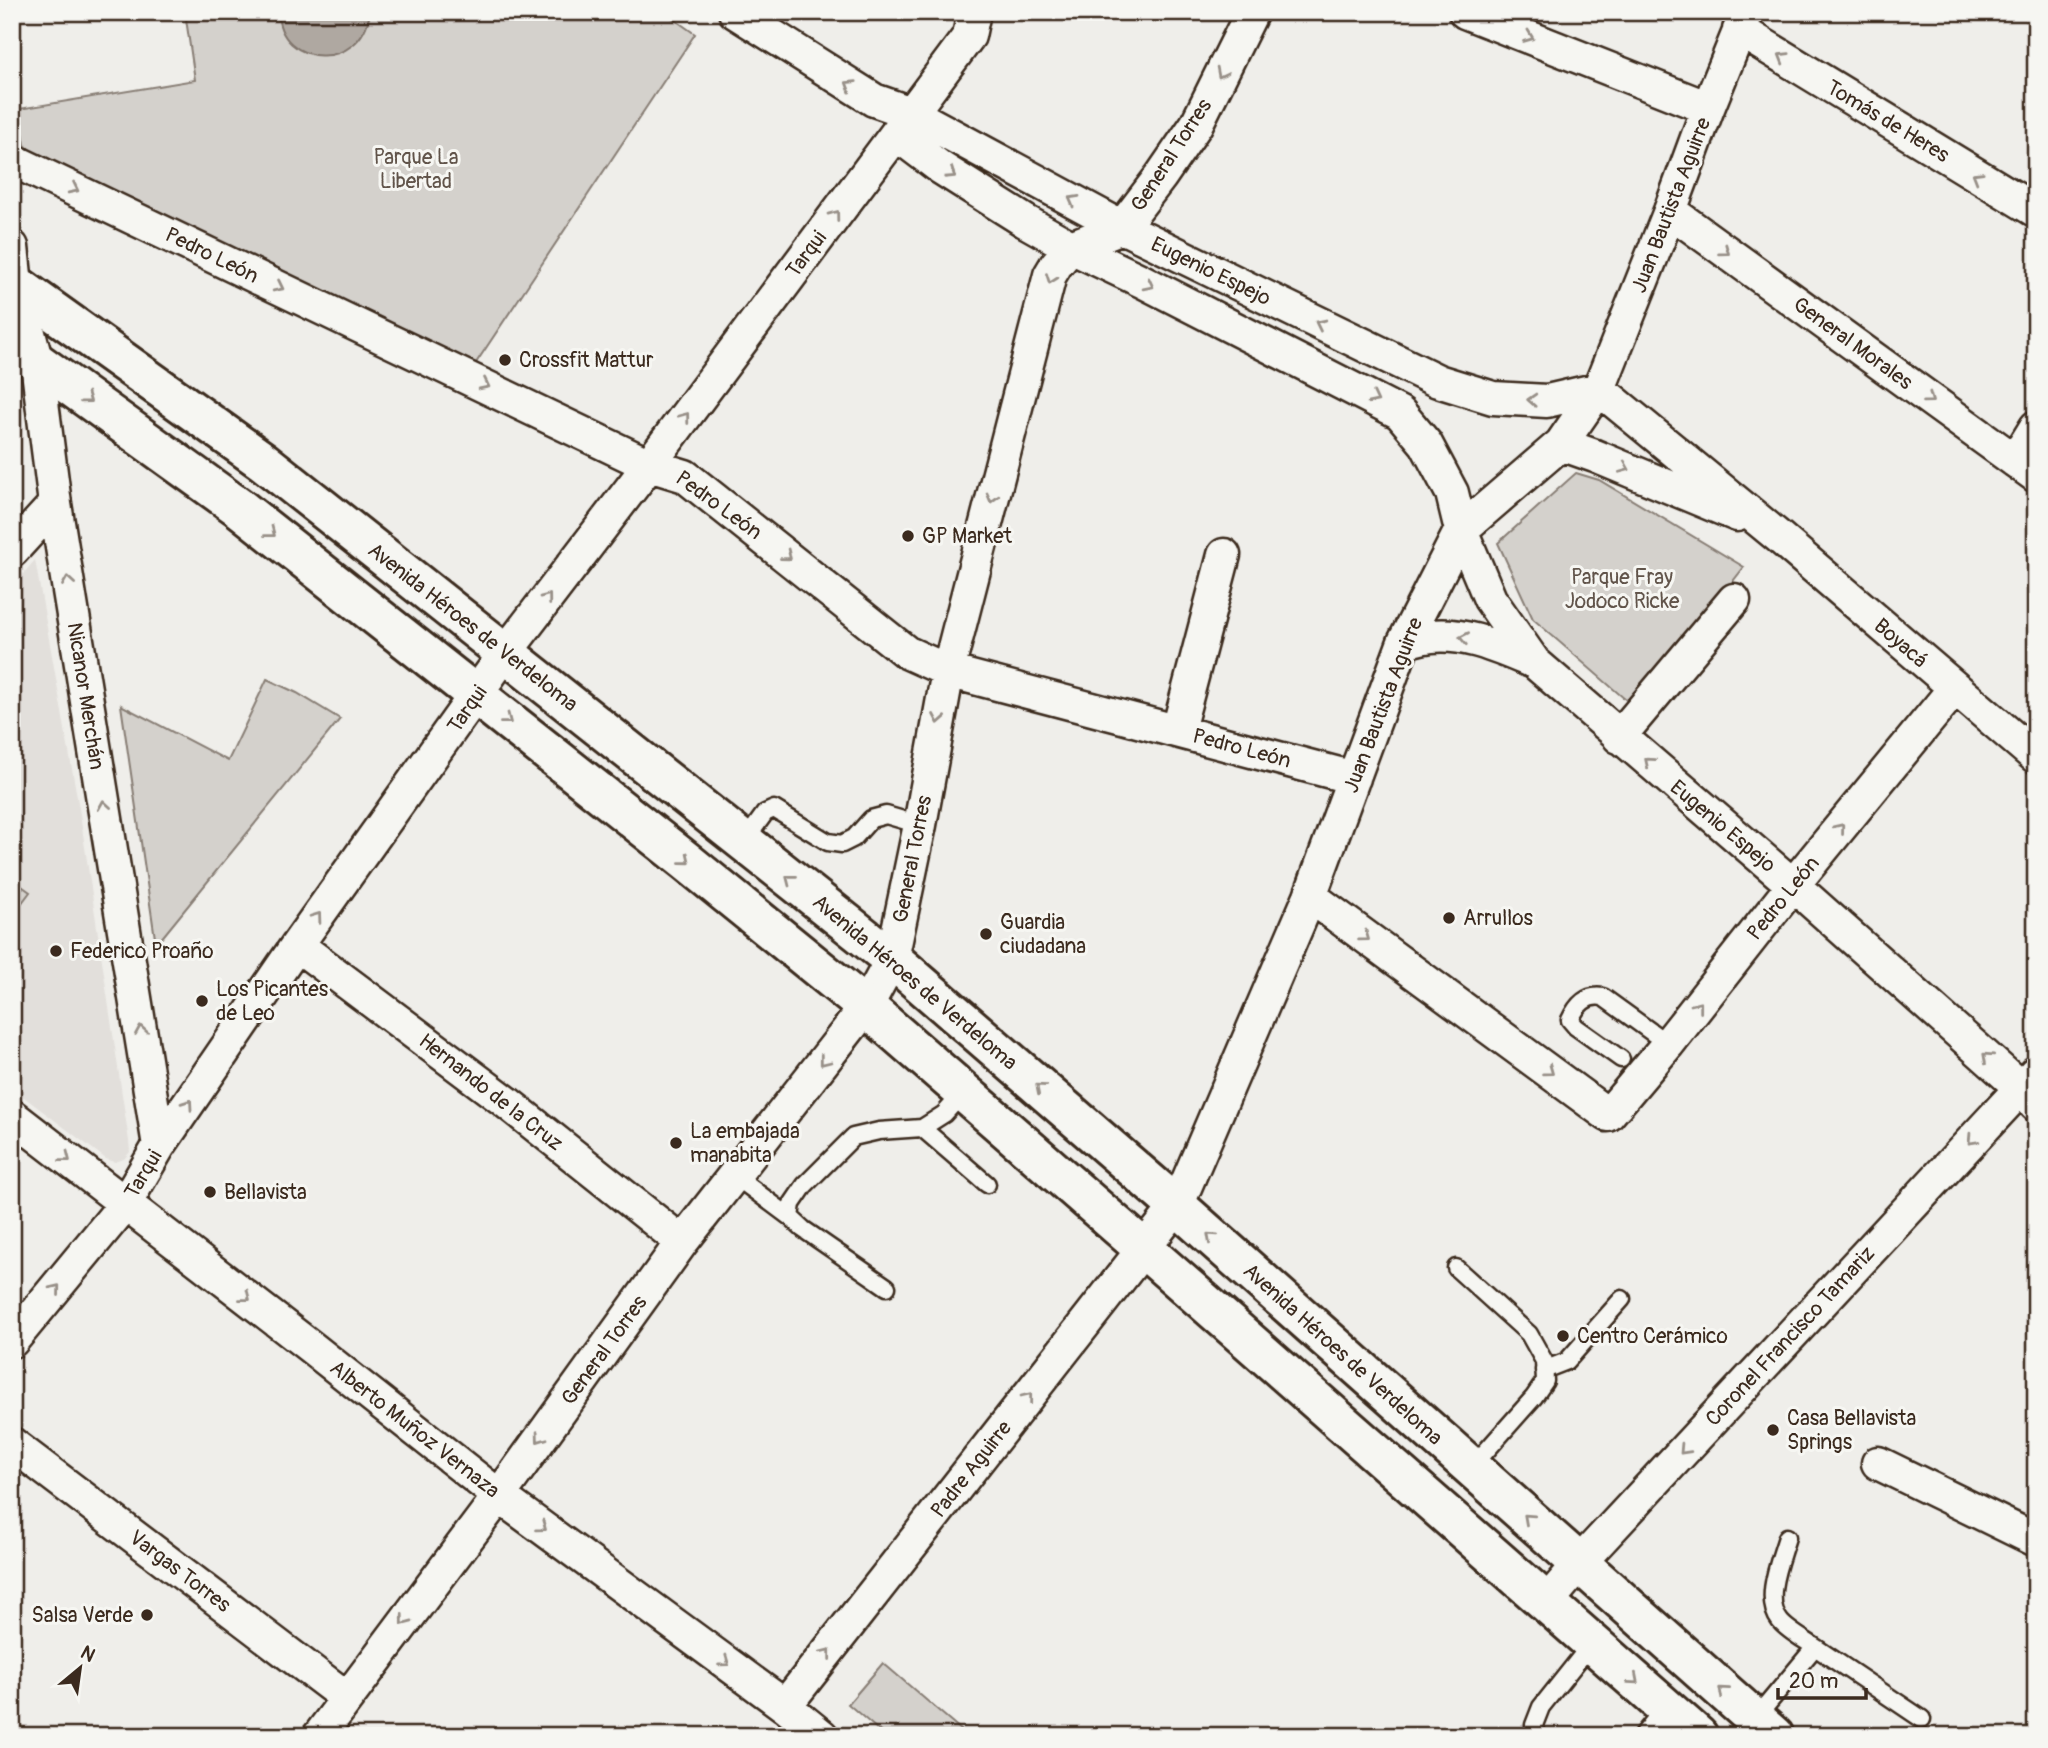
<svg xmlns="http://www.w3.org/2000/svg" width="2048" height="1748" viewBox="0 0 2048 1748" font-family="Pangolin,sans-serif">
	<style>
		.built { fill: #e2dfdb }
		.green { fill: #d4d1cc; stroke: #887e75; stroke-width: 2 }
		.water { fill: #afa8a1; stroke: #81766d; stroke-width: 2 }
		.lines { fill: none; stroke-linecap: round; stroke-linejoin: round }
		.service-casing { stroke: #3b2a1e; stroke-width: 21 }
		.minor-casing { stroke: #3b2a1e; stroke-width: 37 }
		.secondary-casing { stroke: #3b2a1e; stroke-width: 44 }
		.service { stroke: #f6f6f2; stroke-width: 16 }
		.minor { stroke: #f6f6f2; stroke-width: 32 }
		.secondary { stroke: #f6f6f2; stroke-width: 38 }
		.oneway { stroke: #989088 }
		.poi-dot { fill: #3b2a1e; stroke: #f6f6f2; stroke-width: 2.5 }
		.labels { text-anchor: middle; stroke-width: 6; stroke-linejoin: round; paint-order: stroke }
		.street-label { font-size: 21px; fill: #3b2a1e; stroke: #f6f6f2 }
		.park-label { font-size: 21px; fill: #61544a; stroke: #f6f6f2 }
		.poi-label { font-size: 21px; fill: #3b2a1e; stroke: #f6f6f2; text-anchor: start }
	</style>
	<rect width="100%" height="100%" fill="#efeeea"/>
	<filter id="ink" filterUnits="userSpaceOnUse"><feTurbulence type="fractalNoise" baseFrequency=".0143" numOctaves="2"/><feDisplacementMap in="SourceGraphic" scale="14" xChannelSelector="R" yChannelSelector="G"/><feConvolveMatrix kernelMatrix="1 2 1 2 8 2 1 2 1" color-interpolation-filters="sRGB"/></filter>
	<g filter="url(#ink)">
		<path class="built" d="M35,560l45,254 49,327 1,11 -6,7 -9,3 -9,-3 -94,-71v-501z"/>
		<path class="green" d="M185,12h479l31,22 -225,338 -437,-219 -8,-8 -6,-36 176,-29z
			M1576,473l23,7 145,87 -99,127 -19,6 -93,-81 -35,-76z
			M267,679l30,14 43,26 -184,226 -35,-240 107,56z
			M12,879l18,13 -18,24z
			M883,1663l85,73h-83l-37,-32z"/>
		<path class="water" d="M278,12h92c-9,61 -91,55 -92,0z"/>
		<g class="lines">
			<defs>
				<path id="service" d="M744,842l21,-29 9,-4 54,33 14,2 12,-6 17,-19 15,-4 34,10
					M1621,1059l-45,-32 -6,-7c7,-15 16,-26 33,-23l65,47
					M922,1128l65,56
					M735,1176l55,41
					M1456,1268l73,66 15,27 1,20 -11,16 -63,71
					M887,1287l-84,-58 -13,-12 2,-13 13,-19 48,-48 26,-6 43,-3 22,-14 20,-22
					M1544,1370l23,-9 55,-62
					M1787,1537c-7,24 -24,62 -7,84 8,10 25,19 35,26
					M1755,1719l60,-72 107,72
					M1538,1736l-4,-11 7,-18 51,-64
					M1642,1736l23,-29"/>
				<path id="minor" d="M735,12l139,88 37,13 211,114 316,154 55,17 54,3 52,-12 180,148 257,220
					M1465,12l243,96
					M1739,30l297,181
					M896,134l45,34 84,53 46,26 71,34 258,132 26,31 26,49 9,37 29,69 44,63
					M12,160l637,305 36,11 221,176 42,19 406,107
					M1670,211l366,265
					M12,247l4,38 21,78 18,141 104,642
					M1561,444l34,12 142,59
					M2015,461l21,-34
					M12,551l43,-47
					M1404,642c9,-2 18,-5 27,-6 36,-4 70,13 103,26l259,223 228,203 15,17
					M1178,730l46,-175
					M1619,737l115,-137
					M1310,896l298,219 60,-71 125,-159 161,-196
					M297,945l208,156 177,141
					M12,1116l300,232 187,148 286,210 37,30
					M12,1341l113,-137 34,-58 138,-201 209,-293 143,-187 320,-429 5,-24
					M12,1444l335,254
					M1878,1463l158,77
					M1546,1603l47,-55 442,-475
					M785,1706l392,-500 133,-310 94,-254 57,-112 100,-86 38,-55 71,-178 38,-103 39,-96
					M319,1736l180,-240 183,-254 184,-235 26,-48 28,-134 28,-154 102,-396 6,-10 15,-18 51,-20 39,-51 35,-51 56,-113"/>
				<path id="secondary" d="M12,282l252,180 628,497 285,247 597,530
					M12,344l229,165 445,352 180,146 278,242 554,487"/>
			</defs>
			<use href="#service" class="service-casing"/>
			<use href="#minor" class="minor-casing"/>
			<use href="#secondary" class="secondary-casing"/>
			<use href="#service" class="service"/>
			<use href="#minor" class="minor"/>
			<use href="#secondary" class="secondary"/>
		</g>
		<defs><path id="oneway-chevron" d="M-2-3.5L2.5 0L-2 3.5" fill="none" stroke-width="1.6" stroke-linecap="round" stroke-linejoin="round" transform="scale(1.75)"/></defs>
		<g class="oneway">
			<use href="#oneway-chevron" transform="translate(1529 37) rotate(21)"/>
			<use href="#oneway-chevron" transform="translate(1783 57) rotate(-149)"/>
			<use href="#oneway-chevron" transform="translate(1221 73) rotate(117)"/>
			<use href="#oneway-chevron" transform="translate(850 85) rotate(-148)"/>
			<use href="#oneway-chevron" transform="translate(951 174) rotate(33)"/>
			<use href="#oneway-chevron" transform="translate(1977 176) rotate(-149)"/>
			<use href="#oneway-chevron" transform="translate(74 189) rotate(26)"/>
			<use href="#oneway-chevron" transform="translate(1073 200) rotate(-151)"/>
			<use href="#oneway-chevron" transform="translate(835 215) rotate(-53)"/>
			<use href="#oneway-chevron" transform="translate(1725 251) rotate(36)"/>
			<use href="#oneway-chevron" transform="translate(1051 279) rotate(110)"/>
			<use href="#oneway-chevron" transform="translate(1149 285) rotate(27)"/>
			<use href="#oneway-chevron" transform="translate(279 287) rotate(26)"/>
			<use href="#oneway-chevron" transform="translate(1320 324) rotate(-154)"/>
			<use href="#oneway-chevron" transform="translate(485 385) rotate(26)"/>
			<use href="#oneway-chevron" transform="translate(87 399) rotate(36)"/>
			<use href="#oneway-chevron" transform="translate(1374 399) rotate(27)"/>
			<use href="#oneway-chevron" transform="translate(1929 399) rotate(36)"/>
			<use href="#oneway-chevron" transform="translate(1532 400) rotate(-177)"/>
			<use href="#oneway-chevron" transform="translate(685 417) rotate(-53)"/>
			<use href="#oneway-chevron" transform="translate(1625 468) rotate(23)"/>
			<use href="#oneway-chevron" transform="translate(992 498) rotate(105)"/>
			<use href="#oneway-chevron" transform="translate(271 533) rotate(38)"/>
			<use href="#oneway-chevron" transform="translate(787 556) rotate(39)"/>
			<use href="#oneway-chevron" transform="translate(68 581) rotate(-99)"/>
			<use href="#oneway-chevron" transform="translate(547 598) rotate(-53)"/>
			<use href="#oneway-chevron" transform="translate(1464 638) rotate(-169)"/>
			<use href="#oneway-chevron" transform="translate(939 719) rotate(100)"/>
			<use href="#oneway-chevron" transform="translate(507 720) rotate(38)"/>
			<use href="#oneway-chevron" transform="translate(1649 762) rotate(-140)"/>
			<use href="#oneway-chevron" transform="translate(104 805) rotate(-99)"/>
			<use href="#oneway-chevron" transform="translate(1840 828) rotate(-51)"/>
			<use href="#oneway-chevron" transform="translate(686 860) rotate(39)"/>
			<use href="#oneway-chevron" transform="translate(790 879) rotate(-142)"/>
			<use href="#oneway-chevron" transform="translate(317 917) rotate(-54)"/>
			<use href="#oneway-chevron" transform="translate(1365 937) rotate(36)"/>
			<use href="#oneway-chevron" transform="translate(1698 1006) rotate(-52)"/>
			<use href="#oneway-chevron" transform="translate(141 1030) rotate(-99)"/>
			<use href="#oneway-chevron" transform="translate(1987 1057) rotate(-138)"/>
			<use href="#oneway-chevron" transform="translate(824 1061) rotate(128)"/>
			<use href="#oneway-chevron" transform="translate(1549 1071) rotate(36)"/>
			<use href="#oneway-chevron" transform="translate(1040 1088) rotate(-139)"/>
			<use href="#oneway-chevron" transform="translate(188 1104) rotate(-55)"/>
			<use href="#oneway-chevron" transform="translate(1972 1140) rotate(133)"/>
			<use href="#oneway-chevron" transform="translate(66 1158) rotate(38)"/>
			<use href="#oneway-chevron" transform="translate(1211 1237) rotate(-138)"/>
			<use href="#oneway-chevron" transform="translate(56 1289) rotate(-51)"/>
			<use href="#oneway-chevron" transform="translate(246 1297) rotate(38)"/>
			<use href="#oneway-chevron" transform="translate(1028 1397) rotate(-52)"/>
			<use href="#oneway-chevron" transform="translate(540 1438) rotate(126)"/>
			<use href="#oneway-chevron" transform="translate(1684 1450) rotate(133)"/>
			<use href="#oneway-chevron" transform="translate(1528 1518) rotate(-138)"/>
			<use href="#oneway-chevron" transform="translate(542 1527) rotate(36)"/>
			<use href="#oneway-chevron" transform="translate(405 1621) rotate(127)"/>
			<use href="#oneway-chevron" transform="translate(827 1653) rotate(-52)"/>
			<use href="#oneway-chevron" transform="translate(725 1662) rotate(36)"/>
			<use href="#oneway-chevron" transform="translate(1634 1680) rotate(41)"/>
			<use href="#oneway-chevron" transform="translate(1723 1691) rotate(-139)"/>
		</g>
	</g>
	<g class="poi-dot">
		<circle cx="505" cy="360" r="7"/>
		<circle cx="908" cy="536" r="7"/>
		<circle cx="1449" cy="918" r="7"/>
		<circle cx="986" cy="934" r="7"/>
		<circle cx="56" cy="951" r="7"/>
		<circle cx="202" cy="1001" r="7"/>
		<circle cx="676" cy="1143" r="7"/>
		<circle cx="210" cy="1192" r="7"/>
		<circle cx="1563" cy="1336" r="7"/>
		<circle cx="1773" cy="1430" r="7"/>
		<circle cx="147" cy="1615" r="7"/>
	</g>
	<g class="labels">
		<g class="street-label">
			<text transform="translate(1888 121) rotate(31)" y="7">Tomás de Heres</text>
			<text transform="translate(1171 155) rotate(-57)" y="7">General Torres</text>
			<text transform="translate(1671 205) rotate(-69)" y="7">Juan Bautista Aguirre</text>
			<text transform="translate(806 254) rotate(-53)" y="7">Tarqui</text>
			<text transform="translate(212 255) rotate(26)" y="7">Pedro León</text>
			<text transform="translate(1211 271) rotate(26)" y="7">Eugenio Espejo</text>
			<text transform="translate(1853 343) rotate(36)" y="7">General Morales</text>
			<text transform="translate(719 505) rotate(36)" y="7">Pedro León</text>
			<text transform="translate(473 627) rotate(38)" y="7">Avenida Héroes de Verdeloma</text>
			<text transform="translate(1901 643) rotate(41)" y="7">Boyacá</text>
			<text transform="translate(86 696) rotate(81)" y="7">Nicanor Merchán</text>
			<text transform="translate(1383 705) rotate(-69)" y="7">Juan Bautista Aguirre</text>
			<text transform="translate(467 709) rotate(-55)" y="7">Tarqui</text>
			<text transform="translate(1242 748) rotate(15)" y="7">Pedro León</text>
			<text transform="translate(1723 826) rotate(40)" y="7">Eugenio Espejo</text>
			<text transform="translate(912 859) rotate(-79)" y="7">General Torres</text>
			<text transform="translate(1783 898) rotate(-51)" y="7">Pedro León</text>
			<text transform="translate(915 982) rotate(40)" y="7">Avenida Héroes de Verdeloma</text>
			<text transform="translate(491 1092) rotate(38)" y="7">Hernando de la Cruz</text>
			<text transform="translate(143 1174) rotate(-59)" y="7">Tarqui</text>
			<text transform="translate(1790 1336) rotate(-47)" y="7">Coronel Francisco Tamariz</text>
			<text transform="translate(604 1350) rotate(-54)" y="7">General Torres</text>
			<text transform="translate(1343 1354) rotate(42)" y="7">Avenida Héroes de Verdeloma</text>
			<text transform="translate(415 1429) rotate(38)" y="7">Alberto Muñoz Vernaza</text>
			<text transform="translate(971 1469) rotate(-52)" y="7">Padre Aguirre</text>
			<text transform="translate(180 1571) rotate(37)" y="7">Vargas Torres</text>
		</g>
		<g class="park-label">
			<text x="416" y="164">Parque La<tspan x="416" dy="24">Libertad</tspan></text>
			<text x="1622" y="584">Parque Fray<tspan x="1622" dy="24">Jodoco Ricke</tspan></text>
		</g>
		<g class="poi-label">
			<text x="519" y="367">Crossfit Mattur</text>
			<text x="922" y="543">GP Market</text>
			<text x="1463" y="925">Arrullos</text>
			<text x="1000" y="929">Guardia<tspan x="1000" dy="24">ciudadana</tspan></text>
			<text x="70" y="958">Federico Proaño</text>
			<text x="216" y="996">Los Picantes<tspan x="216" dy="24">de Leo</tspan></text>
			<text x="690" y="1138">La embajada<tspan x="690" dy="24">manabita</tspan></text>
			<text x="224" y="1199">Bellavista</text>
			<text x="1577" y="1343">Centro Cerámico</text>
			<text x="1787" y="1425">Casa Bellavista<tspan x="1787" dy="24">Springs</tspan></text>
			<text x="133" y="1622" text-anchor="end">Salsa Verde</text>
		</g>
	</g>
	<rect width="2048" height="1748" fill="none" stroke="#f6f6f2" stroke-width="42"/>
	<rect x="21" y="21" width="2006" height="1706" fill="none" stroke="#3b2a1e" stroke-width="2.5" filter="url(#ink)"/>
	<g transform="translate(80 1668) rotate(29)" stroke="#f6f6f2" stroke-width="5" paint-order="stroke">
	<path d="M0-5L12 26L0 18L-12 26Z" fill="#3b2a1e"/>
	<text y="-10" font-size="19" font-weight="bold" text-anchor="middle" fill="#3b2a1e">N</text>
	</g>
	<path d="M1778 1688v10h88v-10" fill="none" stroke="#3b2a1e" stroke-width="3.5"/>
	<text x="1789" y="1688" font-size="21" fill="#3b2a1e" stroke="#f6f6f2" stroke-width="5" paint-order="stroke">20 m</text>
</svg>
